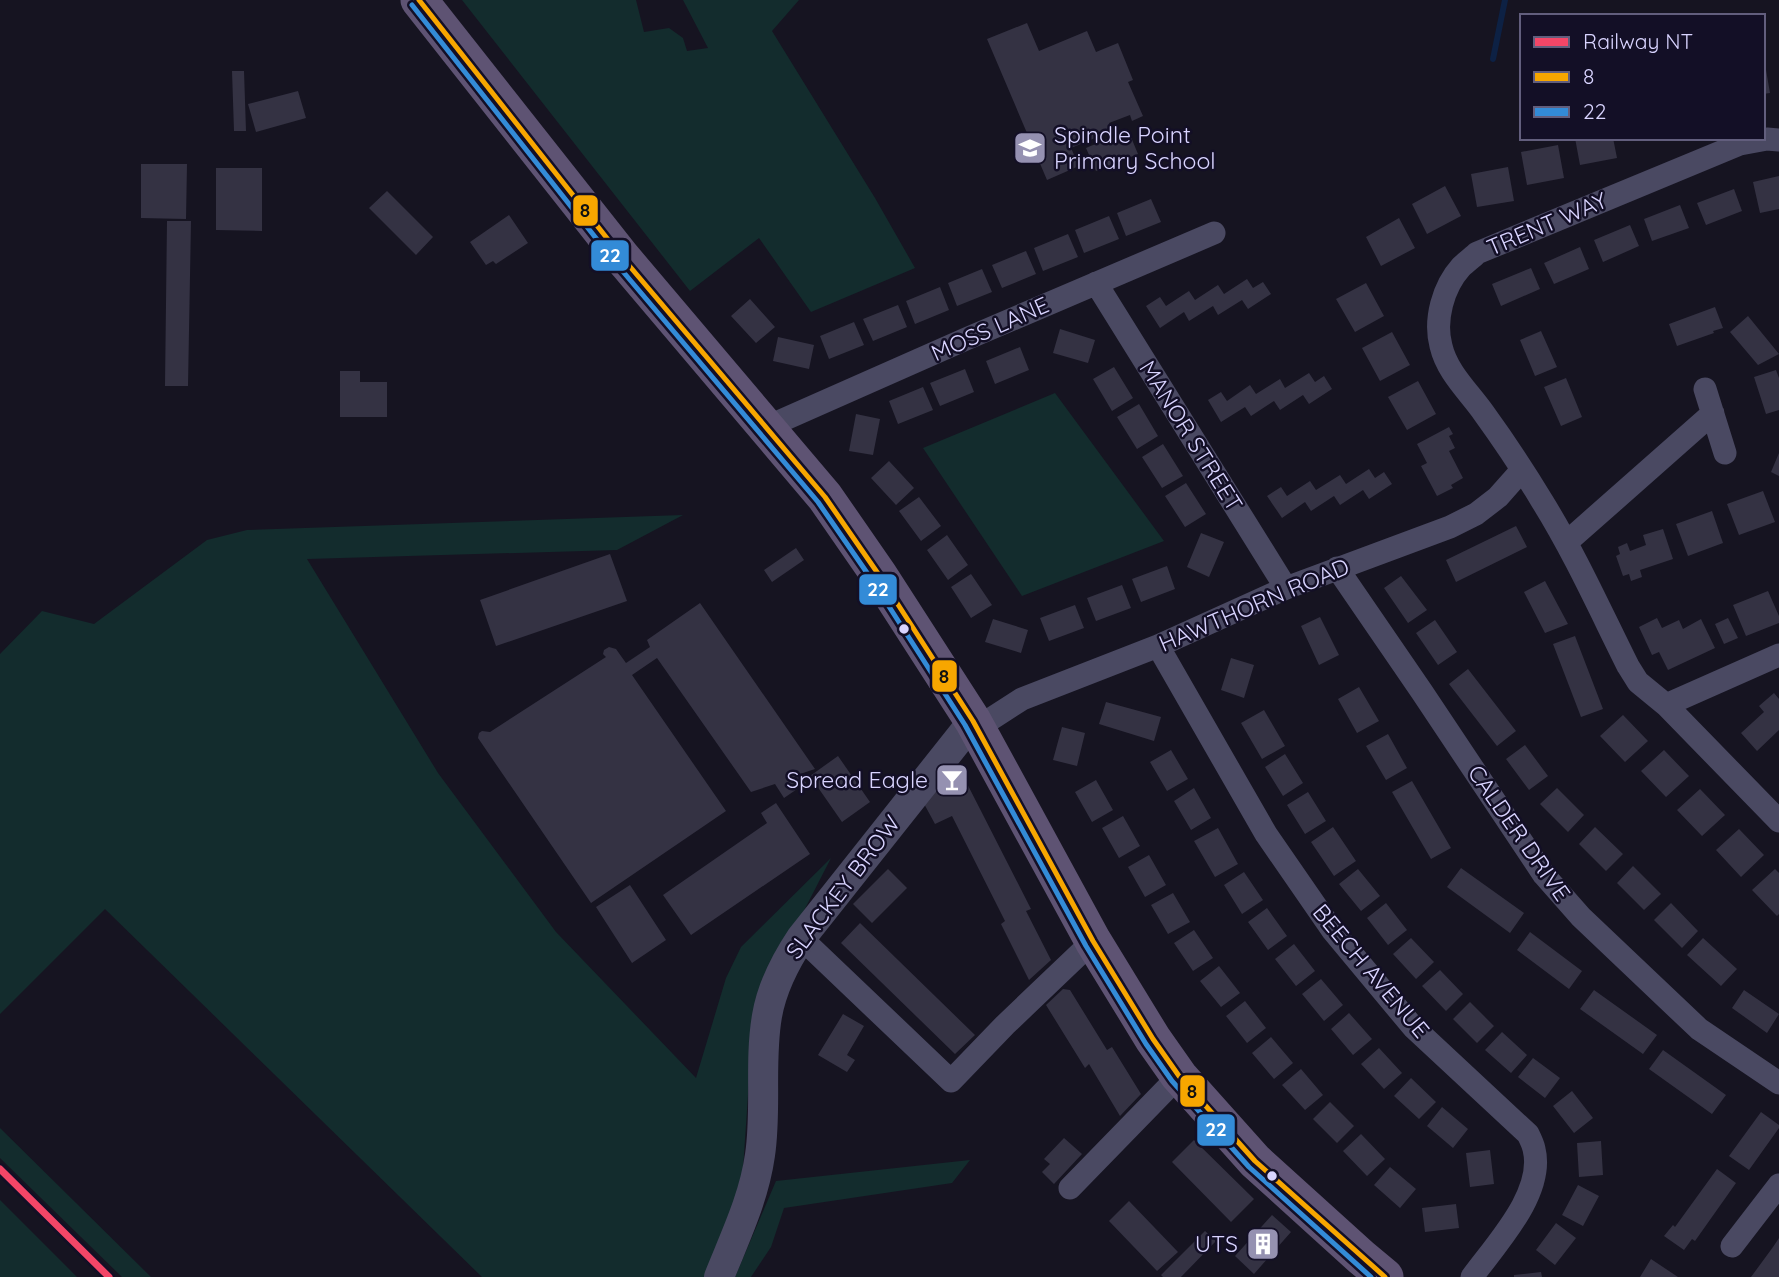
<svg xmlns="http://www.w3.org/2000/svg" width="1779" height="1277" viewBox="0 0 1779 1277" font-family="Quicksand,sans-serif">
	<style>
		.green { fill: #132c2d }
		.lines { fill: none; stroke-linecap: round; stroke-linejoin: round }
		.stream { stroke: #0d2144; stroke-width: 6 }
		.building { fill: #343243 }
		.minor { stroke: #4a4962; stroke-width: 23 }
		.tertiary { stroke: #4a4962; stroke-width: 30 }
		.primary { stroke: #5e5373; stroke-width: 37 }
		.bus-1-casing { stroke: #130f26; stroke-width: 10 }
		.bus-2-casing { stroke: #130f26; stroke-width: 10 }
		.bus-1 { stroke: #f7a600; stroke-width: 5 }
		.bus-2 { stroke: #338bd7; stroke-width: 5 }
		.rail-1-casing { stroke: #130f26; stroke-width: 12 }
		.rail-1 { stroke: #f34667; stroke-width: 7 }
		.bus-dot { fill: #d9d4ff; stroke: #130f26; stroke-width: 2.5 }
		.labels { text-anchor: middle; stroke-width: 5; stroke-linejoin: round; paint-order: stroke }
		.poi-label { font-size: 23px; fill: #d9d4ff; stroke: #130f26; text-anchor: end }
		.street-label { font-size: 23px; fill: #d9d4ff; stroke: #130f26 }
		.line-badge { stroke: #130f26; stroke-width: 2.5 }
		.badge-label { font-size: 19px; text-anchor: middle; font-weight: bold; fill: #fff }
		.pale-badge-label { font-size: 19px; text-anchor: middle; font-weight: bold; fill: #111 }
	</style>
	<rect width="100%" height="100%" fill="#161421"/>
	<path class="green" d="M462,0h174l8,32 25,-4 14,10 4,13 21,-3 -25,-48h116l-27,31 103,167 40,70 -104,44 -52,-74 -69,53z
		M1055,393l109,148 -142,55 -99,-148z
		M683,515l-66,35 -310,9 131,214 118,159 140,146 30,-100 15,-31 90,-89 -38,74 -40,89 -10,148 -5,25 -33,83h-223l-377,-368 -105,105v-360l42,-43 52,13 113,-84 40,-10z
		M0,1128l151,149h-29l-122,-119z
		M970,1160l-18,23 -168,25 -13,39 -20,30h-16l41,-96z
		M0,1200l77,77h-77z"/>
	<g class="lines">
		<path class="stream" d="M1493,59l12,-59"/>
	</g>
	<path class="building" d="M1027,23l12,28 48,-20 9,21 22,-9 15,37 -5,2 15,34 -11,5 -2,-6 -21,8 3,8 -41,17 8,18 -32,14 -60,-141z
		M1763,64h2l5,29 -7,1z
		M232,71h12l2,60h-12z
		M298,91l8,27 -50,14 -8,-28z
		M1128,130l10,24 -42,17 -10,-23z
		M1575,138h38l4,20 -37,7z
		M1558,145l6,33 -37,7 -6,-33z
		M141,164h46l-1,55 -45,-1z
		M1508,167l6,34 -37,6 -6,-33z
		M216,168h46v63l-46,-1z
		M1779,176v33l-19,4 -7,-31z
		M1445,186l16,30 -34,18 -15,-30z
		M1734,189l8,22 -36,14 -9,-22z
		M387,191l46,46 -17,18 -47,-47z
		M1151,199l10,23 -35,14 -9,-23z
		M1680,205l9,23 -37,13 -8,-22z
		M509,215l19,28 -32,21 -3,-3 -7,4 -16,-23z
		M1109,216l10,23 -35,14 -9,-23z
		M1399,218l16,30 -34,18 -15,-29z
		M167,221h24l-3,165h-23z
		M1630,225l9,21 -36,16 -9,-22z
		M1068,234l10,23 -35,14 -9,-23z
		M1580,247l9,22 -35,15 -10,-21z
		M1026,251l10,23 -34,14 -10,-23z
		M1531,268l9,21 -39,17 -9,-22z
		M982,269l10,23 -35,14 -9,-23z
		M1247,279l6,9 10,-6 8,12 -23,15 -6,-9 -24,15 -5,-9 -24,15 -5,-9 -24,16 -14,-22 14,-9 6,9 23,-15 6,9 23,-15 6,9z
		M1366,283l18,33 -29,16 -19,-33z
		M940,287l9,23 -34,14 -9,-23z
		M750,299l25,28 -19,16 -25,-27z
		M898,305l9,22 -34,14 -10,-22z
		M1715,307l8,21 -10,3 1,2 -37,13 -8,-22z
		M1748,316l31,38 -21,11 -28,-33z
		M854,322l10,23 -35,14 -9,-23z
		M1060,329l35,11 -7,23 -35,-10z
		M1541,331l16,36 -22,9 -15,-36z
		M1392,332l18,33 -30,16 -18,-33z
		M778,337l36,8 -5,24 -36,-8z
		M1020,347l9,23 -34,14 -9,-23z
		M1114,367l19,31 -21,13 -19,-32z
		M965,369l9,23 -34,14 -10,-23z
		M1776,370l3,8v32l-13,4 -12,-37z
		M340,371h20v11h27v35h-47z
		M1309,373l6,9 9,-6 8,13 -23,15 -6,-9 -23,15 -6,-9 -23,15 -6,-9 -24,15 -13,-22 13,-8 6,9 23,-16 6,9 24,-15 5,9z
		M1566,378l16,39 -21,9 -17,-39z
		M1418,381l18,33 -29,16 -19,-33z
		M923,387l10,23 -35,14 -9,-23z
		M1139,404l19,32 -21,13 -20,-32z
		M856,414l24,5 -7,36 -24,-4z
		M1449,427l4,7 -4,2 6,12 -6,3 14,27 -12,7 2,3 -16,8 -16,-30 6,-3 -10,-19z
		M1163,444l20,32 -21,12 -20,-31z
		M1779,453v23l-8,-4z
		M889,461l25,27 -18,17 -25,-27z
		M1369,469l6,9 9,-6 8,12 -23,15 -6,-9 -23,15 -6,-9 -23,15 -6,-9 -23,16 -15,-22 14,-9 6,9 23,-15 6,9 24,-15 6,9z
		M1186,483l20,31 -21,13 -20,-31z
		M1763,491l12,31 -36,13 -12,-31z
		M919,497l22,29 -20,15 -22,-30z
		M1712,511l11,32 -35,13 -12,-32z
		M1516,526l11,21 -71,35 -10,-22z
		M1663,529l10,30 -33,11 2,7 -11,4 -2,-7 -6,2 -7,-20 4,-2 -2,-7 9,-4 3,8 16,-6 -3,-10z
		M1201,533l23,9 -15,35 -22,-10z
		M947,535l21,30 -20,15 -21,-30z
		M796,548l8,12 -32,22 -8,-12z
		M610,554l17,47 -131,45 -16,-46z
		M1167,566l8,23 -34,13 -9,-23z
		M971,574l21,31 -21,13 -20,-31z
		M1401,576l26,34 -19,13 -24,-35z
		M1545,581l23,43 -23,9 -21,-41z
		M1122,585l9,23 -35,13 -9,-23z
		M1768,591l11,25v7l-33,13 -13,-31z
		M700,603l115,166 -15,5 6,9 -22,15 -9,-14 -24,8 -94,-134 -25,17 94,136 -135,92 -113,-165 1,-5 3,-2 8,1 116,-75 -3,-3 1,-4 5,-3 7,2 10,14 24,-16 -3,-7z
		M1075,605l9,23 -35,13 -9,-23z
		M1320,617l19,38 -20,10 -18,-39z
		M1657,618l5,10 17,-8 4,9 18,-10 14,29 -47,22 -9,-18 -7,3 -13,-28z
		M1728,618l10,20 -14,6 -9,-20z
		M993,619l35,11 -7,23 -36,-11z
		M1435,620l22,32 -19,13 -22,-32z
		M1575,636l28,73 -22,8 -28,-73z
		M1231,658l23,7 -10,33 -23,-8z
		M1468,669l48,62 -19,15 -48,-62z
		M1359,687l20,34 -22,12 -19,-34z
		M1774,693l5,6v31l-22,21 -16,-18 23,-21 -5,-6z
		M1106,702l55,15 -7,24 -55,-17z
		M1264,710l21,36 -23,13 -21,-36z
		M1623,715l25,26 -23,21 -25,-26z
		M1062,727l23,6 -8,33 -24,-6z
		M1388,734l19,34 -21,12 -20,-34z
		M1525,745l23,31 -19,14 -23,-31z
		M1171,750l17,29 -21,12 -17,-29z
		M1664,750l25,26 -23,21 -25,-26z
		M1285,754l18,29 -20,13 -18,-29z
		M838,756l32,46 -28,20 -32,-46z
		M955,760l76,149 -5,2 25,49 -22,20 -28,-56 4,-3 -53,-105 -17,8 -13,-24z
		M1096,780l17,30 -21,12 -17,-30z
		M1412,781l39,67 -20,11 -39,-67z
		M1194,788l17,30 -20,12 -17,-29z
		M1557,788l27,27 -16,17 -28,-28z
		M1700,789l25,26 -23,21 -25,-26z
		M1308,792l18,29 -21,13 -18,-29z
		M776,803l34,51 -119,81 -28,-40 104,-72 -6,-10z
		M1123,816l17,30 -21,12 -17,-30z
		M1333,827l23,34 -22,15 -23,-34z
		M1595,827l28,27 -17,17 -27,-27z
		M1218,828l20,36 -23,13 -21,-36z
		M1739,829l25,26 -23,22 -25,-27z
		M1149,855l17,30 -21,12 -17,-30z
		M1633,866l28,28 -17,16 -27,-27z
		M1461,868l63,45 -14,20 -63,-46z
		M888,869l19,19 -35,35 -19,-19z
		M1358,869l22,27 -19,15 -22,-27z
		M1775,869l4,4v41l-2,2 -25,-26z
		M1244,872l19,28 -21,14 -18,-29z
		M630,885l36,55 -34,23 -36,-56z
		M1173,893l17,29 -22,12 -17,-29z
		M1386,903l21,27 -19,15 -21,-27z
		M1671,903l27,28 -16,17 -28,-28z
		M1267,908l20,28 -19,14 -20,-28z
		M860,923l115,112 -20,19 -114,-111z
		M1194,930l19,28 -20,13 -19,-28z
		M1530,932l52,39 -13,18 -52,-39z
		M1411,938l23,24 -18,17 -23,-25z
		M1703,938l34,31 -16,17 -34,-31z
		M1294,944l21,27 -19,15 -21,-27z
		M1219,966l21,27 -19,14 -21,-26z
		M1440,970l23,24 -17,17 -24,-25z
		M1321,979l22,26 -19,16 -22,-27z
		M1063,989l7,1 37,60 5,-3 29,47 -21,22 -31,-52 -4,4 -39,-63z
		M1594,990l63,45 -14,19 -63,-45z
		M1744,990l35,24 -12,19 -35,-25z
		M1245,1001l21,27 -19,15 -21,-27z
		M1470,1002l24,24 -17,17 -24,-24z
		M1349,1013l23,26 -19,16 -22,-26z
		M843,1014l21,12 -17,29 8,5 -8,12 -29,-17z
		M1502,1032l25,23 -16,18 -26,-23z
		M1271,1037l22,26 -19,16 -22,-26z
		M1379,1048l23,25 -18,16 -23,-25z
		M1663,1050l63,45 -14,19 -63,-45z
		M1533,1058l27,20 -15,20 -27,-21z
		M1301,1069l22,26 -18,15 -23,-25z
		M1411,1078l25,24 -17,17 -25,-23z
		M1572,1091l21,27 -19,15 -21,-27z
		M1330,1102l24,24 -17,17 -24,-24z
		M1442,1107l26,22 -15,19 -26,-22z
		M1761,1112l18,13v3l-30,42 -20,-14z
		M1361,1134l24,25 -18,17 -24,-25z
		M1064,1138l18,16 -28,30 -12,-12 8,-8 -6,-5z
		M1194,1140l60,59 -23,23 -59,-60z
		M1601,1141l2,34 -24,2 -2,-34z
		M1490,1150l4,34 -24,3 -4,-34z
		M1390,1167l26,22 -16,19 -26,-23z
		M1717,1169l19,14 -41,58 -3,-2 -8,11 -20,-14 9,-11 2,2z
		M1578,1185l21,11 -16,30 -21,-11z
		M1129,1201l49,51 -21,19 -48,-50z
		M1456,1204l3,24 -34,4 -3,-24z
		M1272,1215l19,17 -37,42 -19,-18z
		M1556,1223l20,15 -21,27 -19,-15z
		M1205,1231l11,10 -35,36h-18l-2,-2z
		M1779,1238v39h-28l22,-30z
		M1651,1259l27,18h-38z
		M1541,1272l1,5h-28v-2z"/>
	<g class="lines">
		<path class="minor" d="M1779,140l-12,-1 -27,5 -263,109c-5,5 -11,9 -16,14 -18,20 -27,53 -20,79 6,26 27,45 42,66 21,29 41,59 59,89 33,53 58,109 86,165l10,16 28,23 113,116
			M1096,283l190,305
			M1705,389l20,64
			M767,427l199,-88 248,-106
			M1567,542l146,-129
			M1337,568l85,124 122,183 37,42 118,112 80,54
			M1158,646l108,188 67,97 80,96 115,107c2,4 5,10 6,15 11,44 -38,95 -62,128
			M1666,705l113,-50
			M977,728l45,-29 136,-53 128,-58 164,-61 26,-13 22,-17 24,-27
			M801,938l150,143 54,-56 88,-84
			M1070,1188l109,-112
			M1732,1246l47,-61"/>
		<path class="tertiary" d="M719,1277c16,-40 35,-79 41,-122 7,-46 -1,-93 7,-139 5,-29 18,-54 34,-78l172,-217"/>
		<path class="primary" d="M419,0l202,256 204,241 54,78 94,146 120,220 60,98 26,37 76,85 106,96 24,20"/>
		<defs>
			<path id="bus-1" d="M419,0l202,256 204,241 54,78 94,146 120,220 60,98 26,37 76,85 130,116"/>
			<path id="bus-2" d="M412,5l202,256 204,241 54,78 93,145 121,221 60,98 26,37 77,86 122,110"/>
		</defs>
		<use href="#bus-1" class="bus-1-casing"/>
		<use href="#bus-2" class="bus-2-casing"/>
		<use href="#bus-1" class="bus-1"/>
		<use href="#bus-2" class="bus-2"/>
		<defs>
			<path id="rail-1" d="M0,1169l109,108"/>
		</defs>
		<use href="#rail-1" class="rail-1-casing"/>
		<use href="#rail-1" class="rail-1"/>
	</g>
	<defs>
		<symbol id="school-square" viewBox="-11 -11 22 22"><rect x="-9" y="-9" width="18" height="18" rx="4" fill="#9591b1" stroke="#130f26"/><path d="M0-5L7-2L0 1L-7-2ZM-4 1L0 2.5L4 1V4Q0 6-4 4Z" fill="#fff"/></symbol>
		<symbol id="bar-square" viewBox="-11 -11 22 22"><rect x="-9" y="-9" width="18" height="18" rx="4" fill="#9591b1" stroke="#130f26"/><path d="M-6-5H6L.8 .8V4.5H3.5V6h-7V4.5H-.8V.8Z" fill="#fff"/></symbol>
		<symbol id="building-square" viewBox="-11 -11 22 22"><rect x="-9" y="-9" width="18" height="18" rx="4" fill="#9591b1" stroke="#130f26"/><path d="M-4-6H4V6H1V3H-1V6H-4ZM-2.5-4.3h1.7v1.8h-1.7ZM.8-4.3h1.7v1.8H.8ZM-2.5-1h1.7V.8h-1.7ZM.8-1h1.7V.8H.8Z" fill="#fff"/></symbol>
	</defs>
	<g fill-rule="evenodd">
		<use href="#school-square" x="1011" y="129" width="38" height="38"/>
		<use href="#bar-square" x="933" y="761" width="38" height="38"/>
		<use href="#building-square" x="1244" y="1225" width="38" height="38"/>
	</g>
	<g class="bus-dot">
		<circle cx="904" cy="629" r="6"/>
		<circle cx="1272" cy="1176" r="6"/>
	</g>
	<g class="labels">
		<g class="poi-label">
			<text x="1054" y="143" text-anchor="start">Spindle Point<tspan x="1054" dy="26">Primary School</tspan></text>
			<text x="928" y="788">Spread Eagle</text>
			<text x="1238" y="1252">UTS</text>
		</g>
		<g class="street-label">
			<text transform="translate(1547 224) rotate(-23)" y="8">TRENT WAY</text>
			<text transform="translate(990 329) rotate(-24)" y="8">MOSS LANE</text>
			<text transform="translate(1191 436) rotate(58)" y="8">MANOR STREET</text>
			<text transform="translate(1254 605) rotate(-23)" y="8">HAWTHORN ROAD</text>
			<text transform="translate(1519 833) rotate(55)" y="8">CALDER DRIVE</text>
			<text transform="translate(843 887) rotate(-53)" y="8">SLACKEY BROW</text>
			<text transform="translate(1371 971) rotate(50)" y="8">BEECH AVENUE</text>
		</g>
	</g>
	<g class="line-badge">
		<rect x="572" y="194" width="27" height="33" rx="7" fill="#f7a600"/>
		<rect x="590" y="239" width="40" height="33" rx="7" fill="#338bd7"/>
		<rect x="858" y="573" width="40" height="33" rx="7" fill="#338bd7"/>
		<rect x="931" y="659" width="27" height="34" rx="7" fill="#f7a600"/>
		<rect x="1179" y="1074" width="27" height="34" rx="7" fill="#f7a600"/>
		<rect x="1196" y="1113" width="40" height="34" rx="7" fill="#338bd7"/>
	</g>
	<g class="badge-label">
		<text x="610" y="262">22</text>
		<text x="878" y="596">22</text>
		<text x="1216" y="1136">22</text>
	</g>
	<g class="pale-badge-label">
		<text x="585" y="217">8</text>
		<text x="944" y="683">8</text>
		<text x="1192" y="1098">8</text>
	</g>
	<rect x="1520" y="14" width="245" height="126" fill="#130f26" stroke="#625e7d" stroke-width="2"/>
	<rect x="1534" y="37" width="35" height="10" fill="#f34667" stroke="#625e7d" stroke-width="2"/>
	<text x="1583" y="49" font-size="21" fill="#d9d4ff">Railway NT</text>
	<rect x="1534" y="72" width="35" height="10" fill="#f7a600" stroke="#625e7d" stroke-width="2"/>
	<text x="1583" y="84" font-size="21" fill="#d9d4ff">8</text>
	<rect x="1534" y="107" width="35" height="10" fill="#338bd7" stroke="#625e7d" stroke-width="2"/>
	<text x="1583" y="119" font-size="21" fill="#d9d4ff">22</text>
</svg>
